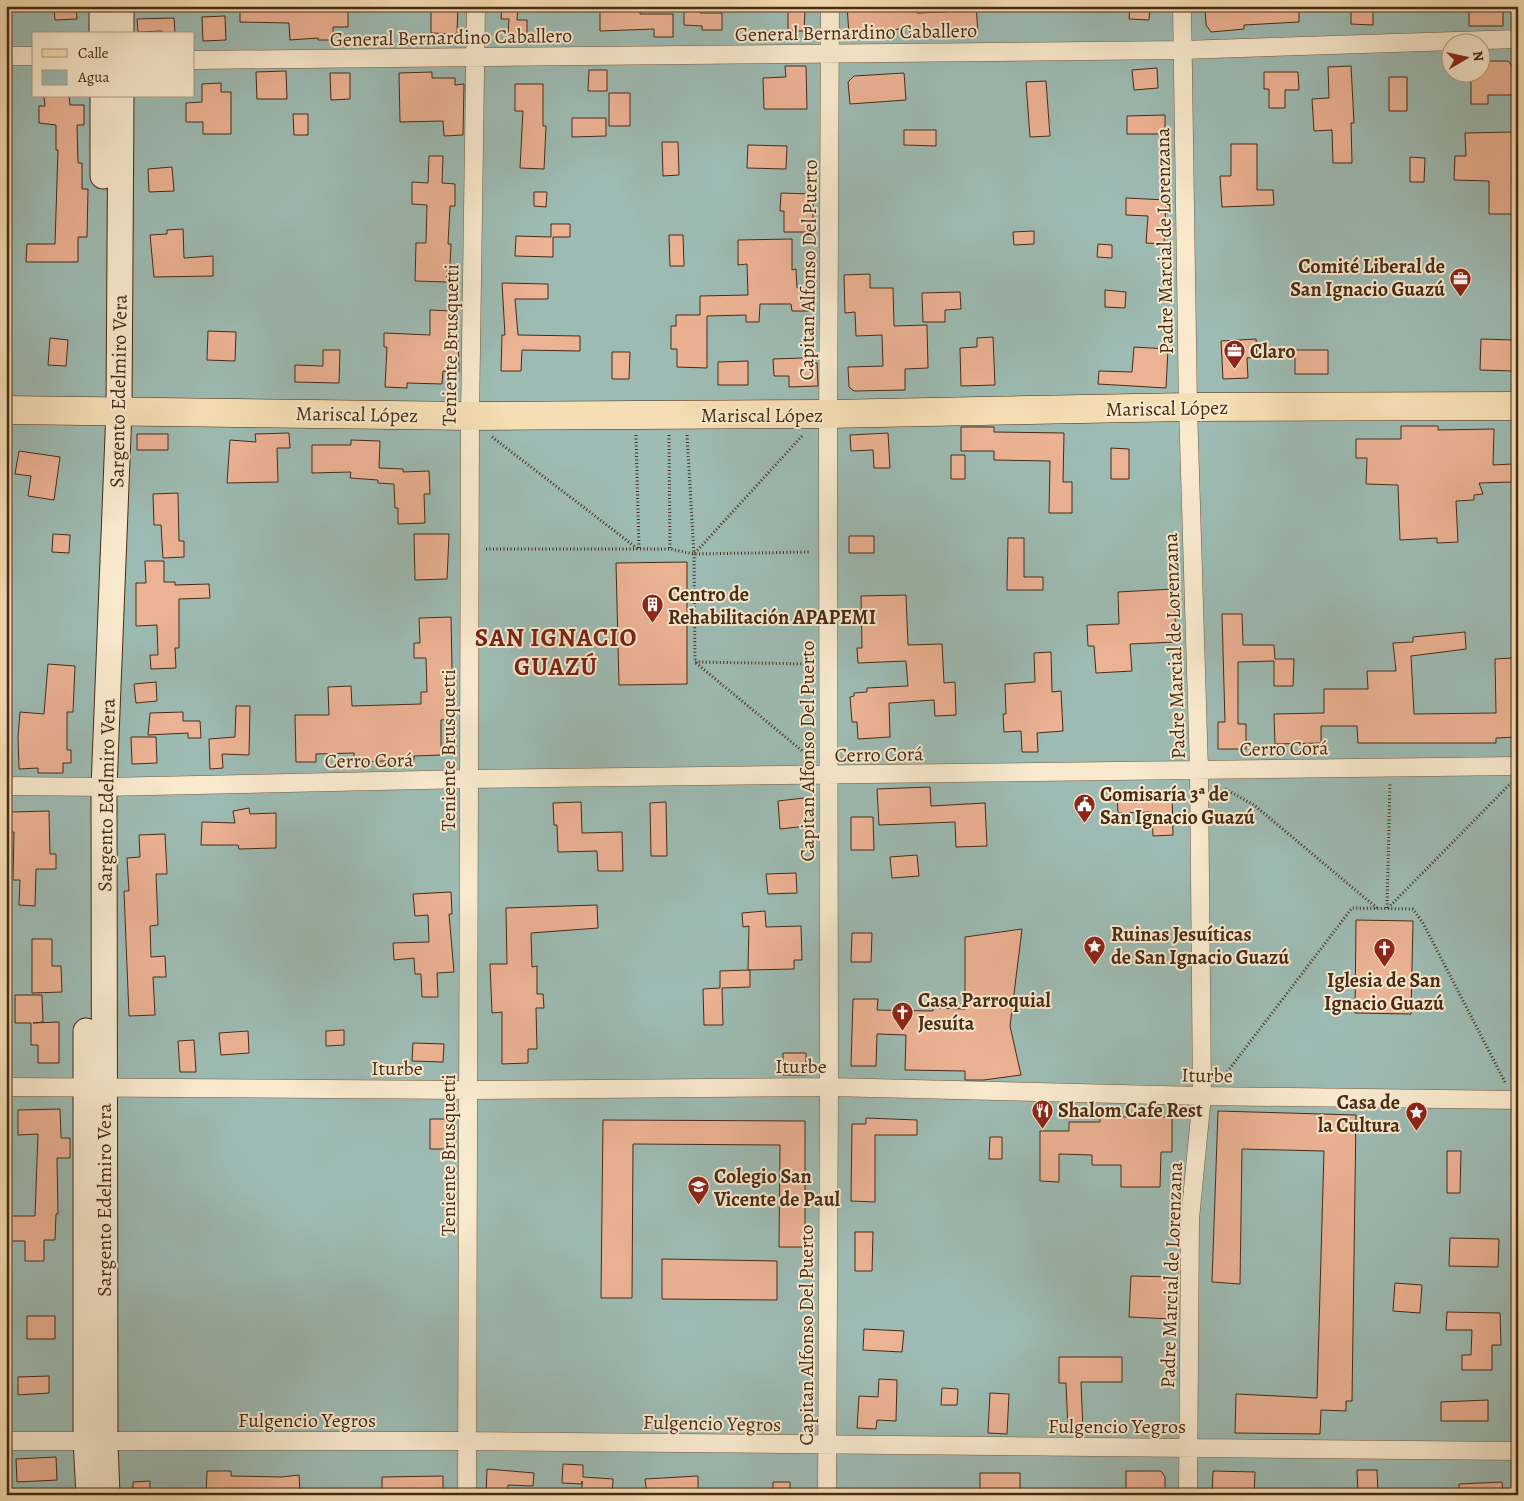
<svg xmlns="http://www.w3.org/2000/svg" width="1524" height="1501" viewBox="0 0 1524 1501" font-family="Alegreya,serif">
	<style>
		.water { fill: #9dbbb3; stroke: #7b8174; fill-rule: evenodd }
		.building { fill: #ecb294; stroke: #482a16 }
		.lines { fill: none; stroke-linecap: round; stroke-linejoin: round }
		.street-casing { stroke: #74573e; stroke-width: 19 }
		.secondary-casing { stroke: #482a16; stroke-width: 27 }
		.primary-casing { stroke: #482a16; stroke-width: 29 }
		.path { stroke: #482a16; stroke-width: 3; stroke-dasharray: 1 2.5; stroke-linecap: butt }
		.street { stroke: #f9eace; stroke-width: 18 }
		.secondary { stroke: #f9eace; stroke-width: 25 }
		.primary { stroke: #f6deb4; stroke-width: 28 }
		.labels { text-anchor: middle; stroke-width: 4; stroke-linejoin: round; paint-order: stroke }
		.street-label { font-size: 20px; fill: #482a16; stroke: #f9eace }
		.poi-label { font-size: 20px; font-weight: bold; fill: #482a16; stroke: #f9eace; text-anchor: start }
		.district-label { font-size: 25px; font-weight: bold; letter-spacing: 1px; fill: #7a1f14; stroke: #f9eace }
	</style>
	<rect width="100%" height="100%" fill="#f6deb4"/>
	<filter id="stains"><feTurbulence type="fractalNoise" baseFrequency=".004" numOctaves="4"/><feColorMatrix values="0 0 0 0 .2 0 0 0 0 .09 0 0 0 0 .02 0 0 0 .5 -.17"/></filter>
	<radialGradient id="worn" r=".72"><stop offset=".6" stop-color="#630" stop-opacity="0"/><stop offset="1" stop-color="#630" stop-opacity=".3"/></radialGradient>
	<path class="water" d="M6,6h1512v1489h-1512zM34,34h160v62h-160zM1452,42h30v30h-30z"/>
	<path class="building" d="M54,6h22l1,13 -22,1z
		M240,6h92v4h16v17h-15v13h-15v-2l-28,2 -1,-17 -49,-1z
		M431,6h27l-1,28 -26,-1z
		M502,6h16l-1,14h10v16l-19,-1 1,-16h-8z
		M600,6h40v8h33v23h-19v-8l-54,2z
		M847,6h70v7l29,-1v-6h30l2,27 -68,2v-7l-61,6z
		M1130,6h20l-1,14 -20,-1z
		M1205,6h94v16l-55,3v4l-33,3 -5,-7z
		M1351,6h22v19l-22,-1z
		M1469,6h34v20h-34z
		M684,10h16v3h22v17h-20v-4l-18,-1z
		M788,10l17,1 -1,20h-16z
		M225,16l1,24 -23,1 -1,-24z
		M174,18l1,16h-13v-3l-24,1 -1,-13z
		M1482,61h26l4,5 1,29h-25v9h-17v-32h11z
		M785,66h21l1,43h-43l-1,-31 23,-1z
		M1351,66l3,57h-3l1,40h-19l-1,-33 -18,1 -2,-32 17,-1 -1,-31z
		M1157,68l1,20 -24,2 -2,-20z
		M589,70h18v21h-19z
		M286,71l1,28h-30l-1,-27z
		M432,72v6h23v7l9,-1 -1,51 -19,1 -1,-15 -43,1 -1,-49z
		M1264,72h34l1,18h-14v18h-16v-19h-5z
		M330,73h20v26l-19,1z
		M904,73l2,27 -56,4 -2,-22 6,-6z
		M1389,77h18v34h-18z
		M1046,81l4,55 -20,1 -4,-55z
		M221,83v9h10v42h-28v-12h-17v-19l16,-1v-18z
		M515,84h28v42h3l-2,43 -24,-1 3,-57h-8z
		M609,93h21v33h-21z
		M44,96h25l1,9h14v20h-7l1,38h4v26h6l-1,48h-9v25h-52l1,-18h28l3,-94h-2v-25l-17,-2v-17h6z
		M293,114h15v21h-14z
		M1165,115v19h-38v-18z
		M572,118h34v18l-34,1z
		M904,130h32v16l-32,-1z
		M1513,132l-1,53h4l-1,29h-26v-33l-35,-1 1,-24h11l-1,-23z
		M662,142h16l1,33 -16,1z
		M1231,144h26v46h16l1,15 -52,2 -2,-31h11z
		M748,145l39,1 -1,23 -39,-1z
		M429,156h14l-1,27 13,1v22h-5l-2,38h3l-1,21h-3v17l-32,-1 1,-38h10l1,-38 -15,-1v-22l16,1z
		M1410,157l15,1 -1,24h-14z
		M172,167l2,24 -25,1 -1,-23z
		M534,192h13l-1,15 -12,-1z
		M781,193l32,1v38h-29v-21h-4z
		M1126,198l40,2 -2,44 -18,-1 2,-27 -22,-1z
		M551,224h19v13h-17v20l-38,-1 1,-20 35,1z
		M183,229l1,29 29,-2v20l-59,1 -4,-42 17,-1v-4z
		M1034,231v13l-20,1 -1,-13z
		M669,235h14l1,31h-14z
		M792,239v31l4,-1 1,19 14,-1 1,24h-20l-1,-7h-31l-1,18h-13v-7l-39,1v52l-30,-1v-18h-6v-23h5v-11h24v-19l48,-1 -1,-31 -9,1v-25z
		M1098,244l14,1v13l-15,-1z
		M870,274v14h23l1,38 33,-1 1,43 -23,1v21l-51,1 -5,-4 -1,-20 35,-1 -1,-31 -26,1 -1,-24 -10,1 -1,-38z
		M502,283l46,1v15h-33l3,36 62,1v15l-58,-1 -1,21h-20l1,-36h3z
		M1105,290l21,2 -1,16 -20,-1z
		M960,292l1,17 -16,1v12h-22l-1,-29z
		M430,310l21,1v24h7l1,37 -16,-1 -1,13 -35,-1v5l-22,-1 2,-40h-3v-14l46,2z
		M208,331l28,1 -1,29 -28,-1z
		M993,337l2,48 -34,1 -1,-38 17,-1v-9z
		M50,338l18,2 -2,26 -18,-1z
		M1256,339l1,18 -10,1 1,20 -25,1 -2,-38z
		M1481,339l32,1v31l-33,-1z
		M1134,347l34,2 -2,39 -68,-4 1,-13 33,1z
		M323,350h17l-1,33 -44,-1v-17l28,1z
		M1295,350h33v24h-33z
		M612,352h18l-1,27h-17z
		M804,358v6l13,-1 1,23 -29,1v-11h-15l-1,-17z
		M748,361v24h-30v-23z
		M1401,426h37v4l56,-1 -1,36 19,-1v18l-33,1 4,11 -9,1v5l-18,1 2,41 -21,1v-5l-37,2 -2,-55 -32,-1 1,-26h-11v-19h45z
		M961,427h33v5l70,1 -1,49h9v31h-23l1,-52 -56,-1v-9h-33z
		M289,433l1,15h-13l1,34 -51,1 3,-43 26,2 -1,-8z
		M888,433l2,35h-16l-1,-18 -22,1 -1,-16z
		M137,434h31v16h-31z
		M351,440l29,1 -1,27 24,1v3l26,-1 1,23h-6l1,29 -27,1v-16h-3l-1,-24 -16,-1v-3l-28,-2 1,-6 -39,1v-28h39z
		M1111,448l18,1v30h-18z
		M19,451l41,6 -6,43 -26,-4 3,-20 -16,-2z
		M951,455h14v24h-14z
		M178,493l1,48h5v16l-21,1 -2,-33h-7l-1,-31z
		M53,534l17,1 -1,18 -17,-1z
		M414,534h35l-2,45 -32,1z
		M849,536h25v17h-25z
		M1008,538h16v39h19v13h-36z
		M145,561h19v21h11v3l34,-1 1,14 -31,1v49h-4l1,20 -25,1 -1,-14h8l-1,-30 -21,1v-43h10z
		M687,562v122l-68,1 -3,-122z
		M1174,589l2,53 -46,2 2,27 -36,2 -2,-27h-6l-1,-21 32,-1 -1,-32z
		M906,595l2,50 34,-1 2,39 11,-1 1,33 -21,1 -1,-16 -45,3 1,34 -32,2 -1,-17h-5l-2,-25 4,-1v-3l13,-1v-4l41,-2 -2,-25 -48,2 -1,-15h5l-1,-52z
		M1222,614h20l1,31h31l1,14h19l-1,27h-19v-25l-36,1v62h8v25h-28v-27h7z
		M451,617l2,102 -12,1v35l-27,1v4l-60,2v-9l-38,1v8h-20l-1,-47h34l-1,-28 23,-1 1,20 69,-2v-12h6l-1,-34h-12v-15h6l-1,-25z
		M1465,632l1,17 -55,7 3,58 82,-1 -1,-54 19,-1 2,79 -20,1v5h-138l-1,-17h-36v17l-46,1 -1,-30 50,-1v-24h44l-1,-18h29l-3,-28 20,-1v-5z
		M1051,652l1,40 9,-1 2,40 -26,2 1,19h-16l-1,-21 -17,1 -1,-18h3l-1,-30 30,-2 -1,-29z
		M48,664l27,2 -2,46h-6v38h4v13h-8v10h-25v-5l-19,1 -1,-32 2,-25 24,2z
		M156,682l1,19 -21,2 -2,-19z
		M236,706h14l-1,49 -27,-1 1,14 -13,1 -1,-30 26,-2z
		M183,712v9h17l1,17h-13v-5l-40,2 2,-22z
		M131,737h25l1,26 -25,1z
		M930,787l1,19 54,-3 2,43 -31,1 -1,-25 -76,3 -2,-36z
		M1172,791l1,44 -20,1 -1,-24 -34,1 -1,-21z
		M804,798l3,28 -27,3 -2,-28z
		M581,802l1,31 40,-1 1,39h-25l-1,-20 -39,1 -1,-27h-3l-1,-22z
		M666,802l1,54h-16l-1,-53z
		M249,808l1,6 26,-1v35l-37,1 -1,-4h-37l1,-23 33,1 -2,-12z
		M49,811l1,43h6v15h-20l-1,37 -16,-1 1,-25h-7l1,-48h-3v-20z
		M851,817h22l1,33h-23z
		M165,834l2,40h-11l2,51 -8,1 1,31 14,-1 1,21h-13l2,38 -26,1 -5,-125h5l-2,-33 13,-1 -1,-22z
		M917,855l2,21 -27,2 -2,-21z
		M796,873l1,20 -29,1 -2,-20z
		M451,892l1,22h-3l5,58 -17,1 1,24h-16l-1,-23h-6l-1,-16 -20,2 -1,-17 36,-1 -1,-27 -13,1 -2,-22z
		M597,905l1,23 -67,5 1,34 5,-1v28h6l1,14h-8l1,41h-9v14l-26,1v-52l-10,1 -2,-49h17l-1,-56z
		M765,911l1,16 35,-1 1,34h-8v9l-46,1 1,-44 -6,1 -1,-14z
		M1356,920l57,1 -2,93 -56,-1z
		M1022,929l-12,97 11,49 -37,5h-19v-9l-60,-1 1,-35 -29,-1 -1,32h-25l2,-67h25l-1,11 56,1v-3l32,1v-72z
		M852,933h20l-1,29h-20z
		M32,939h20v27h9l1,26 -30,1z
		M750,970v17l-28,1 1,37h-19l-1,-36 17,-1v-17z
		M15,995h27l1,27 -10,1 26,-1v41h-21v-18h-7v-22h-16z
		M344,1030v15l-18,1v-15z
		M248,1031l1,22 -28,2 -2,-22z
		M194,1040l2,32h-16l-2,-31z
		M413,1043l31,1 -1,18 -31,-1z
		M783,1053h23v22h-23z
		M60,1109l1,29h9v20h-13l1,56h-2l-1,26h-11v21h-19v-20h-19v-25h29l3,-82 -20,1v-25z
		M1218,1111l138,4 -4,286h-6v10l-25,-1 -1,24 -85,-1 1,-39 81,4 7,-247 -82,-2 -2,135 -28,-2z
		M1100,1117h72v35h-11l-1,35h-39v-22h-29v-10l-33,-1v28l-19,-1v-50h29v-9h31z
		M866,1118l51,2v15h-42v67l-24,-1 1,-77h14z
		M430,1119h16v30h-16z
		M603,1120l202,1v126h-26l1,-102 -147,-1 -1,154h-31z
		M990,1137h12v22h-13z
		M1447,1151h14l-1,42h-13z
		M855,1232h18l-1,39h-17z
		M1450,1238l49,1 -1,28 -49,-1z
		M662,1259l115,2v39l-115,-1z
		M1131,1276l42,1 -1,42 -43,-2z
		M1395,1283l27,2 -2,28 -27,-2z
		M1447,1312l53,1 1,32h-9v25h-30v-15h9l1,-25h-26z
		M27,1316h28v23h-28z
		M864,1329l40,2 -2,21 -39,-2z
		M1059,1357h63v25h-41l2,48h-15l-2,-47h-7z
		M49,1376v17l-31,2v-18z
		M879,1379l18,1 -1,41 -19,-1 -1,9 -19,-1 2,-32 19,1z
		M942,1388l16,1 -1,16h-16z
		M990,1393l19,1 -2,40 -19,-1z
		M1488,1400v21h-47v-19z
		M56,1457l1,23 -40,2 -1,-23z
		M563,1464l20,1v12l30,2 -1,16h-30v-14v3l-20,-1z
		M487,1469l47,4 -1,13 -25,-1 -1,10h-21z
		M1357,1470h20l1,23h-20z
		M207,1471h24v5l51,1 17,-2 1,20h-94z
		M1126,1471h35l4,6v18h-39z
		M1213,1471l42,1 -1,23h-42z
		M980,1473h40v22h-40z
		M443,1476v19h-61v-18z
		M698,1476v18l-51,1 -2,-16z
		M150,1481v14h-17v-13z
		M773,1482h17v13h-17z
		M1502,1482l1,13h-44v-11z"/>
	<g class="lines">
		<defs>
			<path id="street" d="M1182,6l6,401 11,363 3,326 -12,123 -2,276
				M6,56h28
				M194,60l988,-10 336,-11
				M6,786l98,1 365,-8 1049,-13
				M6,1087l463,3 360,-3 373,9 316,4
				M6,1441h462l1050,10
				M467,1495l3,-1079 6,-410
				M827,1495l2,-408 -1,-647 2,-434"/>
			<path id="secondary" d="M102,6v28
				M121,6v28
				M103,96v80
				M86,1031v409l3,55
				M107,1495l-2,-53 -1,-655 15,-377 2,-314"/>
			<path id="primary" d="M6,410l464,6 358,-2 360,-7 330,-1"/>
		</defs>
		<use href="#street" class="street-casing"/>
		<use href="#secondary" class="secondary-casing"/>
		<use href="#primary" class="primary-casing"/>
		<path class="path" d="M636,435l3,113
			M669,435l1,114
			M687,435l7,119 1,108 117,2
			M492,437l146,112
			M486,549h184l24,5 116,-2
			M695,553l107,-117
			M696,663l116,96
			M1225,789l29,16 123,103
			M1387,908l3,-126
			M1388,908l123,-125
			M1221,1080l131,-172 61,1 10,14 83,161"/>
		<use href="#street" class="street"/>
		<use href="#secondary" class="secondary"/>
		<use href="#primary" class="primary"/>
	</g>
	<defs>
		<symbol id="office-pin" viewBox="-11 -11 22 30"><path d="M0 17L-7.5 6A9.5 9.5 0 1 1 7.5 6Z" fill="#8f2418" stroke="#f9eace"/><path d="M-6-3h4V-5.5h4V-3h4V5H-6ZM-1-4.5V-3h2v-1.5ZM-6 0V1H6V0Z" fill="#fff"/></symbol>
		<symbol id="building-pin" viewBox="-11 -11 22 30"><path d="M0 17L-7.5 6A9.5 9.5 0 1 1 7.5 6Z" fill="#8f2418" stroke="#f9eace"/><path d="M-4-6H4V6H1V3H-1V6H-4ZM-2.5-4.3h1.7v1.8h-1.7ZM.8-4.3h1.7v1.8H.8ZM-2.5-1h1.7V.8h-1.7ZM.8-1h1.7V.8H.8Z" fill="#fff"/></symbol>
		<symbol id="civic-pin" viewBox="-11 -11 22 30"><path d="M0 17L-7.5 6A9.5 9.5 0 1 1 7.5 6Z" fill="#8f2418" stroke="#f9eace"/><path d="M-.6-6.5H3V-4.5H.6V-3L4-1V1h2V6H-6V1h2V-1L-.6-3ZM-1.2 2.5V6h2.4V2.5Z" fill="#fff"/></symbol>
		<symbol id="sight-pin" viewBox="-11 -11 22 30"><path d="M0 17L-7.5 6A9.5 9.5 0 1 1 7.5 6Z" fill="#8f2418" stroke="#f9eace"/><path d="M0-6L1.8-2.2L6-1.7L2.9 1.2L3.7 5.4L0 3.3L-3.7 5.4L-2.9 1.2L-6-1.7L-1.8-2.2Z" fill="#fff"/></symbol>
		<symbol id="church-pin" viewBox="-11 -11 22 30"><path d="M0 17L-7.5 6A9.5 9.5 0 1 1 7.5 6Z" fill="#8f2418" stroke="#f9eace"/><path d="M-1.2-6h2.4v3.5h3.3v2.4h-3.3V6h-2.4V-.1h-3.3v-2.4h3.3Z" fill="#fff"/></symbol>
		<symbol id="restaurant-pin" viewBox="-11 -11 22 30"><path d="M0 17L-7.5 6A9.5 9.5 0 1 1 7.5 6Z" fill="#8f2418" stroke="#f9eace"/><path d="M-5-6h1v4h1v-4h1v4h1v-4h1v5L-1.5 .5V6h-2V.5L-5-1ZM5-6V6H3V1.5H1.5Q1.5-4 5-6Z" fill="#fff"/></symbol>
		<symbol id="school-pin" viewBox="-11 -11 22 30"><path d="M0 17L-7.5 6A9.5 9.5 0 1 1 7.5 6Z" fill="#8f2418" stroke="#f9eace"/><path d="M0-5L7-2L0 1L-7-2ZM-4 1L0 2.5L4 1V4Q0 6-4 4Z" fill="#fff"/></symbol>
	</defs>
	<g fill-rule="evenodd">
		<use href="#office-pin" x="1448" y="266" width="25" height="34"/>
		<use href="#office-pin" x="1222" y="338" width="25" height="34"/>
		<use href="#building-pin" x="640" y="592" width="25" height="34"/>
		<use href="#civic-pin" x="1072" y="792" width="25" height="34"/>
		<use href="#sight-pin" x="1082" y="934" width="25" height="34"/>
		<use href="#church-pin" x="1372" y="936" width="25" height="34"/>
		<use href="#church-pin" x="890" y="1000" width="25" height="34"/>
		<use href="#restaurant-pin" x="1030" y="1098" width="25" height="34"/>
		<use href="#sight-pin" x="1404" y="1100" width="25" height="34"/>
		<use href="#school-pin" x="686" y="1174" width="25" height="34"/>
	</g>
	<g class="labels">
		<g class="street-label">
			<text transform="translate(856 32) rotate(-1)" y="7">General Bernardino Caballero</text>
			<text transform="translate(451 37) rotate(-1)" y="7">General Bernardino Caballero</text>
			<text transform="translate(1164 241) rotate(-91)" y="7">Padre Marcial de Lorenzana</text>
			<text transform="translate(808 270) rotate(-89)" y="7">Capitan Alfonso Del Puerto</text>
			<text transform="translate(450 345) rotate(-89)" y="7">Teniente Brusquetti</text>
			<text transform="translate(118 391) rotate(-89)" y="7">Sargento Edelmiro Vera</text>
			<text transform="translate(1167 408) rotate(-1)" y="7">Mariscal López</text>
			<text transform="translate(357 414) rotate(1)" y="7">Mariscal López</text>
			<text x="762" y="422">Mariscal López</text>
			<text transform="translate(1174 646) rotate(-92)" y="7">Padre Marcial de Lorenzana</text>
			<text transform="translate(1284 748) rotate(-1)" y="7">Cerro Corá</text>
			<text transform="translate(448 750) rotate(-90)" y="7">Teniente Brusquetti</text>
			<text transform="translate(807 751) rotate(-90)" y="7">Capitan Alfonso Del Puerto</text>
			<text transform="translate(879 754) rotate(-1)" y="7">Cerro Corá</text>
			<text transform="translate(369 760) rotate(-1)" y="7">Cerro Corá</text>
			<text transform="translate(106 795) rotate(-89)" y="7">Sargento Edelmiro Vera</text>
			<text x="801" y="1073">Iturbe</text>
			<text x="397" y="1075">Iturbe</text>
			<text transform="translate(1207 1075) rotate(1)" y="7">Iturbe</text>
			<text transform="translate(448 1155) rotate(-90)" y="7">Teniente Brusquetti</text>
			<text transform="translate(104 1200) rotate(-90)" y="7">Sargento Edelmiro Vera</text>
			<text transform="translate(1171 1275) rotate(-88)" y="7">Padre Marcial de Lorenzana</text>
			<text transform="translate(806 1335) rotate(-90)" y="7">Capitan Alfonso Del Puerto</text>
			<text x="307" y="1427">Fulgencio Yegros</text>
			<text transform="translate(712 1423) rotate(1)" y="7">Fulgencio Yegros</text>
			<text x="1117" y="1433">Fulgencio Yegros</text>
		</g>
		<g class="poi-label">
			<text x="1445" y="273" text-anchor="end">Comité Liberal de<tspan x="1445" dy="23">San Ignacio Guazú</tspan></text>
			<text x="1250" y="358">Claro</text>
			<text x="668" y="601">Centro de<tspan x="668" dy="23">Rehabilitación APAPEMI</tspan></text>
			<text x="1100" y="801">Comisaría 3ª de<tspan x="1100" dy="23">San Ignacio Guazú</tspan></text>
			<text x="1111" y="941">Ruinas Jesuíticas<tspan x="1111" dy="23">de San Ignacio Guazú</tspan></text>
			<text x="1384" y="987" text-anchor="middle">Iglesia de San<tspan x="1384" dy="23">Ignacio Guazú</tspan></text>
			<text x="918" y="1007">Casa Parroquial<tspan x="918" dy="23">Jesuíta</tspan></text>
			<text x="1400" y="1109" text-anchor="end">Casa de<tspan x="1400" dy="23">la Cultura</tspan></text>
			<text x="1058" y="1117">Shalom Cafe Rest</text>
			<text x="714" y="1183">Colegio San<tspan x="714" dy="23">Vicente de Paul</tspan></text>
		</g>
		<g class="district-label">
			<text x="556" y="646">SAN IGNACIO<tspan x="556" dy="29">GUAZÚ</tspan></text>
		</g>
	</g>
	<rect width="1524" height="1501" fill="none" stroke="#f6deb4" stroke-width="25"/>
	<rect x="8" y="8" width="1509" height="1486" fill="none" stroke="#482a16" stroke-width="2.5"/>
	<rect x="12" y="12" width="1499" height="1476" fill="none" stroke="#482a16"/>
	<rect x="32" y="32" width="162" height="65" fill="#f9eace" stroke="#b29d84"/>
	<rect x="42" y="49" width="25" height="8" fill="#f6deb4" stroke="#b29d84"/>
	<text x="78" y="58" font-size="15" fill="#482a16">Calle</text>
	<rect x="42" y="70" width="25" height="15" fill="#9dbbb3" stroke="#b29d84"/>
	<text x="78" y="82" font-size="15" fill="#482a16">Agua</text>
	<g transform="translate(1466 58) rotate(81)"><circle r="24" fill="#f9eace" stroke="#b29d84"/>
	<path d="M0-4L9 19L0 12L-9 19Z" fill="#8f2418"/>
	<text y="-8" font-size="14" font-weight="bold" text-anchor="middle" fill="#482a16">N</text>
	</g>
	<rect width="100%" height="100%" filter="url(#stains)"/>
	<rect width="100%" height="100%" fill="url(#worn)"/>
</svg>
